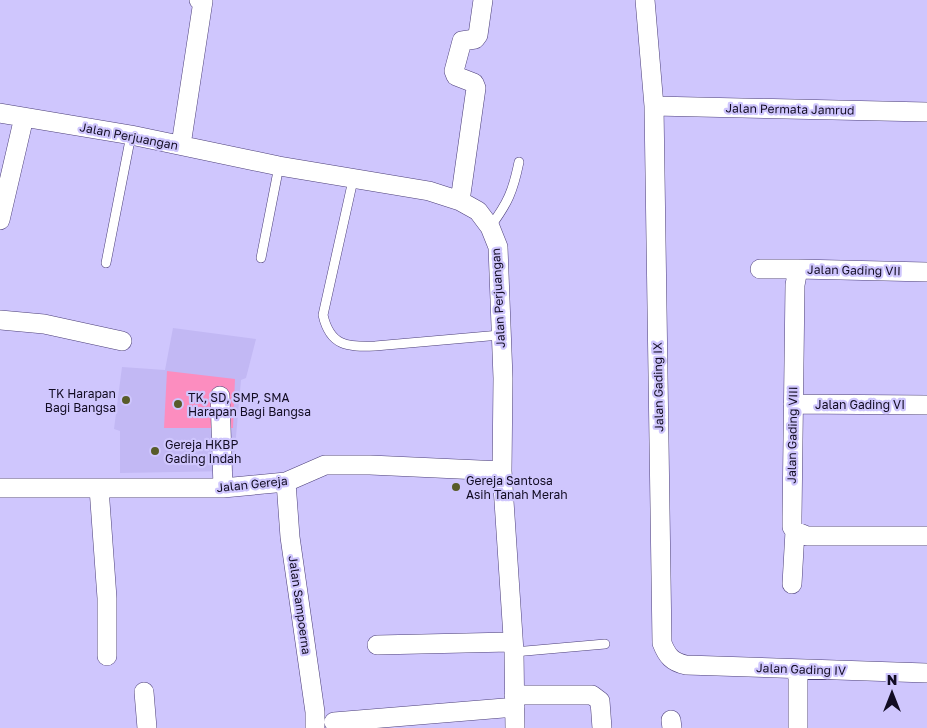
<svg xmlns="http://www.w3.org/2000/svg" width="927" height="728" font-family="'Golos Text',sans-serif">
	<rect width="100%" height="100%" fill="#cfc6fd"/>
	<!-- built -->
	<path fill="#c2b8f4" d="M173 328 256 339 246 378 241 380 233 471 120 473V431L114 429 122 367 165 370Z"/>
	<!-- pitch -->
	<path fill="#fc8dbf" d="M167 371 235 379 233 428H164Z"/>
	<g fill="none" stroke-linecap="round" stroke-linejoin="round">
		<!-- service casing -->
		<g stroke="#4c3f79" stroke-width="10">
			<path id="service" d="M353 180 323 315C330 346 347 347 375 346L500 335
				M490 227C508 203 513 191 519 162
				M261 258 279 166
				M106 263 131 135
				M514 652 605 644"/>
		</g>
		<!-- minor casing -->
		<g stroke="#4c3f79" stroke-width="20">
			<path id="minor" d="M645 0 654 106 662 643C667 656 672 662 686 665L927 673
				M654 106 927 112
				M0 113 131 135 279 166 429 191 460 201 478 211 490 227 498 247 503 378 502 471 514 652 515 728
				M181 145 203 1 199 0
				M460 201 476 88 474 83 456 76 454 71 462 41 475 39 478 35 483 0
				M0 220 24 117
				M760 269H798
				M0 320 44 324 122 341
				M220 396 223 488
				M793 404 927 405
				M286 482 290 537 315 712V728
				M0 488H223L286 482 325 465H370L502 471
				M99 488 107 598V656
				M795 531 807 536H927
				M792 584 795 531 792 527V517L795 285 798 269 927 272
				M377 645 513 642
				M798 669V728
				M144 692 147 728
				M514 695H592L600 701 602 728
				M671 720 672 728
				M334 722 515 707"/>
		</g>
		<!-- service -->
		<use href="#service" stroke="#fff" stroke-width="9"/>
		<!-- minor -->
		<use href="#minor" stroke="#fff" stroke-width="19"/>
	</g>
	<!-- markers -->
	<g fill="#585b29" stroke="#cfc6fd" stroke-width="2">
		<circle cx="126" cy="400" r="5"/>
		<circle cx="178" cy="404" r="5"/>
		<circle cx="155" cy="451" r="5"/>
		<circle cx="456" cy="487" r="5"/>
	</g>
	<g text-anchor="middle" dominant-baseline="central" stroke-width="4.5" stroke-linejoin="round" paint-order="stroke">
		<!-- street labels -->
		<g font-size="12" fill="#120c23" stroke="#cfc6fd">
			<text transform="translate(790 109) rotate(1)">Jalan Permata Jamrud</text>
			<text transform="translate(129 136) rotate(11)">Jalan Perjuangan</text>
			<text transform="translate(854 270) rotate(1)">Jalan Gading VII</text>
			<text transform="translate(498 298) rotate(-93)">Jalan Perjuangan</text>
			<text transform="translate(658 387) rotate(-91)">Jalan Gading IX</text>
			<text x="860" y="404">Jalan Gading VI</text>
			<text transform="translate(792 435) rotate(-89)">Jalan Gading VIII</text>
			<text transform="translate(252 484) rotate(-6)">Jalan Gereja</text>
			<text transform="translate(300 605) rotate(82)">Jalan Sampoerna</text>
			<text transform="translate(801 669) rotate(2)">Jalan Gading IV</text>
		</g>
		<!-- poi labels -->
		<g font-size="12" fill="#120c23" stroke="#cfc6fd" text-anchor="start">
			<text x="116" y="393" text-anchor="end">TK Harapan<tspan x="116" dy="14">Bagi Bangsa</tspan></text>
			<text x="188" y="397">TK, SD, SMP, SMA<tspan x="188" dy="14">Harapan Bagi Bangsa</tspan></text>
			<text x="165" y="444">Gereja HKBP<tspan x="165" dy="14">Gading Indah</tspan></text>
			<text x="466" y="480">Gereja Santosa<tspan x="466" dy="14">Asih Tanah Merah</tspan></text>
		</g>
	</g>
	<!-- north arrow -->
	<g transform="translate(892 693)" stroke="#cfc6fd" stroke-width="4" paint-order="stroke">
	<path d="M0-4L9 19L0 12L-9 19Z" fill="#120c23"/>
	<text y="-8" font-size="14" font-weight="bold" text-anchor="middle" fill="#120c23">N</text>
	</g>
</svg>
